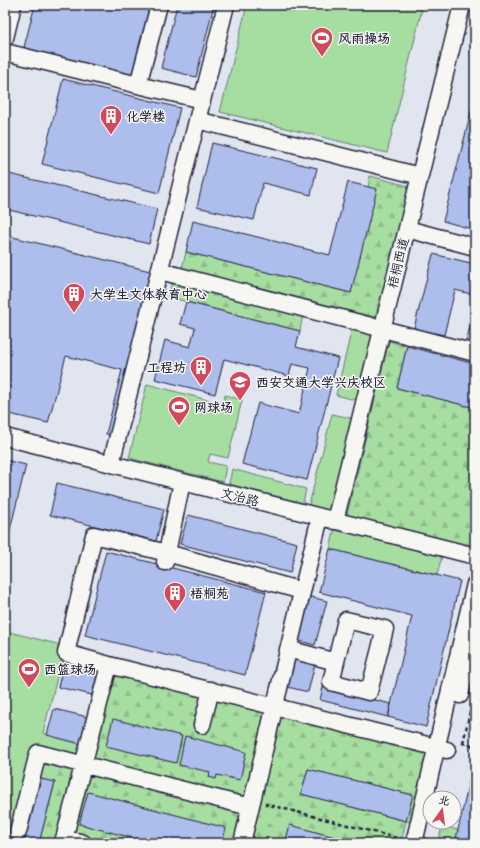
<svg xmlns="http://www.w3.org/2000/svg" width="480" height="848" font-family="Itim,'LXGW WenKai TC',sans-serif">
	<defs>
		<pattern id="forest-firs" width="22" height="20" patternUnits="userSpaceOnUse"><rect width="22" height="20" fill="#a6dda1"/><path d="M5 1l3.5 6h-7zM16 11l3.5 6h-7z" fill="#8fbd8c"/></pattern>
		<pattern id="park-crowns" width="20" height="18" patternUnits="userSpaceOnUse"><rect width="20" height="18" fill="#a6dda1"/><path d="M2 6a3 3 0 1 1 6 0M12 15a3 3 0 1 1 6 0" fill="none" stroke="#8fbd8c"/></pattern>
	</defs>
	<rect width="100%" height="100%" fill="#f6f6f2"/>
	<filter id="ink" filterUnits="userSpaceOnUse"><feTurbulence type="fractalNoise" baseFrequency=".025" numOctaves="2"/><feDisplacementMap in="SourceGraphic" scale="8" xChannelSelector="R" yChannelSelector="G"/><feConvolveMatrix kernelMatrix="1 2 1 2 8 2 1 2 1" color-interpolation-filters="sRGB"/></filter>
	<g filter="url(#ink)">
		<!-- built -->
		<path fill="#e0e5f0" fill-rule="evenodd" d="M5 5H475V843H5ZM430 798H454V822H430Z"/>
		<!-- green -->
		<path fill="#a6dda1" stroke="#64806e" d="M247 5H423L387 153 220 112Z
			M352 328 376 335 359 401 336 395Z
			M147 384 223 404 225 395 242 400 228 458 210 454 208 462 226 466 223 482 129 458Z
			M332 414 355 419 332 511 309 505Z
			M232 469 306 489 303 503 229 484Z
			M335 528 442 556 437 575 330 549Z
			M5 631 65 646 43 733 88 746 84 761 38 753 15 843H5Z"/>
		<!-- forest -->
		<path fill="url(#forest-firs)" stroke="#64806e" fill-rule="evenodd" d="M370 176 412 187 378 322 181 271 186 252 351 293Z
			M173 278 303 313 300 331 168 297Z
			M389 341 407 346 397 388 475 408V556L345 523Z
			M109 665 436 748 418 824 406 821 401 843H357L290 826 285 843H63ZM308 769 413 795 406 821 301 794Z
			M42 758 79 768 59 843H39L55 783 37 778Z"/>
		<!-- park -->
		<path fill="url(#park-crowns)" stroke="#64806e" d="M442 826 458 830 455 843H438Z"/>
		<!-- building -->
		<path fill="#adbeed" stroke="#22223b" d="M35 5H150L131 79 23 51Z
			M177 5H214L196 77 161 68Z
			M63 79 180 108 159 193 42 164Z
			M475 97V230L443 221Z
			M212 143 317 168 311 195 263 183 254 220 197 207Z
			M5 173 157 209 149 244 5 209Z
			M348 182 377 189 351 293 186 252 193 221 330 255Z
			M5 235 154 272 113 436 106 434 122 370 66 356 48 423 5 413Z
			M433 254 475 264V295L455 290 444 335 414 328Z
			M186 302 300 331 296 347 338 358 307 480 242 464 258 403 299 414 310 368 292 364 289 376 224 359 215 394 155 379 165 340 190 347 195 328 180 324Z
			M475 305V346L466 343Z
			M407 346 475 364V408L397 388Z
			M5 460 26 465 5 550Z
			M57 483 164 509 156 541 50 515Z
			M188 515 297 543 290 573 180 544Z
			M330 549 460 581 426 727 388 717 412 616 319 592Z
			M106 551 266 592 245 675 85 635Z
			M307 596 327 601 315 645 296 640Z
			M291 659 315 664 308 692 284 686Z
			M65 660 99 669 92 695 58 687Z
			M323 687 391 704 388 717 320 700Z
			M54 709 88 717 81 744 47 735Z
			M113 719 182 736 176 763 106 746Z
			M185 736 246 752 240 780 217 775 216 779 209 777 210 772 179 765Z
			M308 769 413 795 406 821 301 794Z
			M470 778 475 779V843H455Z
			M41 779 55 782 39 843H24Z
			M88 792 226 828 222 843H152L79 824Z
			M290 825 357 843H285Z"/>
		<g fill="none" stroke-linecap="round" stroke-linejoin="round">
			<!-- minor casing -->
			<g stroke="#22223b" stroke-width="19">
				<path id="minor" d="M159 5 138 85 202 100
					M5 38 13 5
					M5 52 138 85
					M197 120 420 176
					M407 229 475 247
					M160 271 475 353
					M5 437 475 556
					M111 464 226 5
					M335 521 462 5
					M165 562 182 482
					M346 620 385 629 369 692 331 682Z
					M288 649 336 662
					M109 665 66 653 94 535 167 553 302 591
					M460 695 475 634
					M202 725 211 690
					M18 832 38 753 250 807
					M64 838 83 843
					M63 843 109 665 447 750
					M242 843 320 517
					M414 843 475 584"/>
			</g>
			<!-- path -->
			<path stroke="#22223b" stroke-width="2.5" stroke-dasharray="4 3" stroke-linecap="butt" d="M462 743 475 746
				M463 743 472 703
				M266 806V804L401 839"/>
			<!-- minor -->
			<use href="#minor" stroke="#f6f6f2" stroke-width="16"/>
		</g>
	</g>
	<!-- icons -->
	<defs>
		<g id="stadium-pin" transform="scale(1.15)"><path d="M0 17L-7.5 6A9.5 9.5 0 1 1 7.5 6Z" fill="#d1495b" stroke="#f6f6f2"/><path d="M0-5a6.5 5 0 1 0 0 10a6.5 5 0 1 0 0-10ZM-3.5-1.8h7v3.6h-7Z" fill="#fff"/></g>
		<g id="building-pin" transform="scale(1.15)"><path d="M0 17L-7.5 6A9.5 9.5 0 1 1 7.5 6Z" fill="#d1495b" stroke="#f6f6f2"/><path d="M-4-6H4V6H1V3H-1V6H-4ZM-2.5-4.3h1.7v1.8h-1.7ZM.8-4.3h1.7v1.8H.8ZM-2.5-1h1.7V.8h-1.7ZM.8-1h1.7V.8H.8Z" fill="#fff"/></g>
		<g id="university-pin" transform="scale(1.15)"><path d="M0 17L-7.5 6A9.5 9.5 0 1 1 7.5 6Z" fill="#d1495b" stroke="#f6f6f2"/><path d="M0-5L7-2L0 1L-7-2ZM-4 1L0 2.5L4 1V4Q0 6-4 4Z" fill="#fff"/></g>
	</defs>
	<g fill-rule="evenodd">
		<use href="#stadium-pin" x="322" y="38"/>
		<use href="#building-pin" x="111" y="116"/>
		<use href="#building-pin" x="74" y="294"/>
		<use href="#building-pin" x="201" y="367"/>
		<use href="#university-pin" x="240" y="382"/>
		<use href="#stadium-pin" x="179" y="407"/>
		<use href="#building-pin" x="175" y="593"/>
		<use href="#stadium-pin" x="29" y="669"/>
	</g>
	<g text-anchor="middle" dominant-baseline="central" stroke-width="3" stroke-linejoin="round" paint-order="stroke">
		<!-- poi labels -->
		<g font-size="13" font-weight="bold" fill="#22223b" stroke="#f6f6f2" text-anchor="start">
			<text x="338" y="38">风雨操场</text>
			<text x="126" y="116">化学楼</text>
			<text x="90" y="294">大学生文体教育中心</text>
			<text x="186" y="367" text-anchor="end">工程坊</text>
			<text x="256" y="382">西安交通大学兴庆校区</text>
			<text x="194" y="407">网球场</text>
			<text x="190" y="593">梧桐苑</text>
			<text x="44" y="669">西篮球场</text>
		</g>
		<!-- street labels -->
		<g font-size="13" fill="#22223b" stroke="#f6f6f2">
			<text transform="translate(398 263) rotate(-76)">梧桐西道</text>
			<text transform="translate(240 497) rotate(14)">文治路</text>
		</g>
	</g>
	<!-- margin -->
	<rect width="480" height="848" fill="none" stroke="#f6f6f2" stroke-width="20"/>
	<rect x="10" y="10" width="460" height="828" fill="none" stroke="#22223b" stroke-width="1.5" filter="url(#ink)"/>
	<!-- north arrow -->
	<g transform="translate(442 810) rotate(14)"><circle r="19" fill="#f6f6f2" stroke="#a1a1a9"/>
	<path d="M0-3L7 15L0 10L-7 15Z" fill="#d1495b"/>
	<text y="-6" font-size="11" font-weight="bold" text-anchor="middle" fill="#22223b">北</text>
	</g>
</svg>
